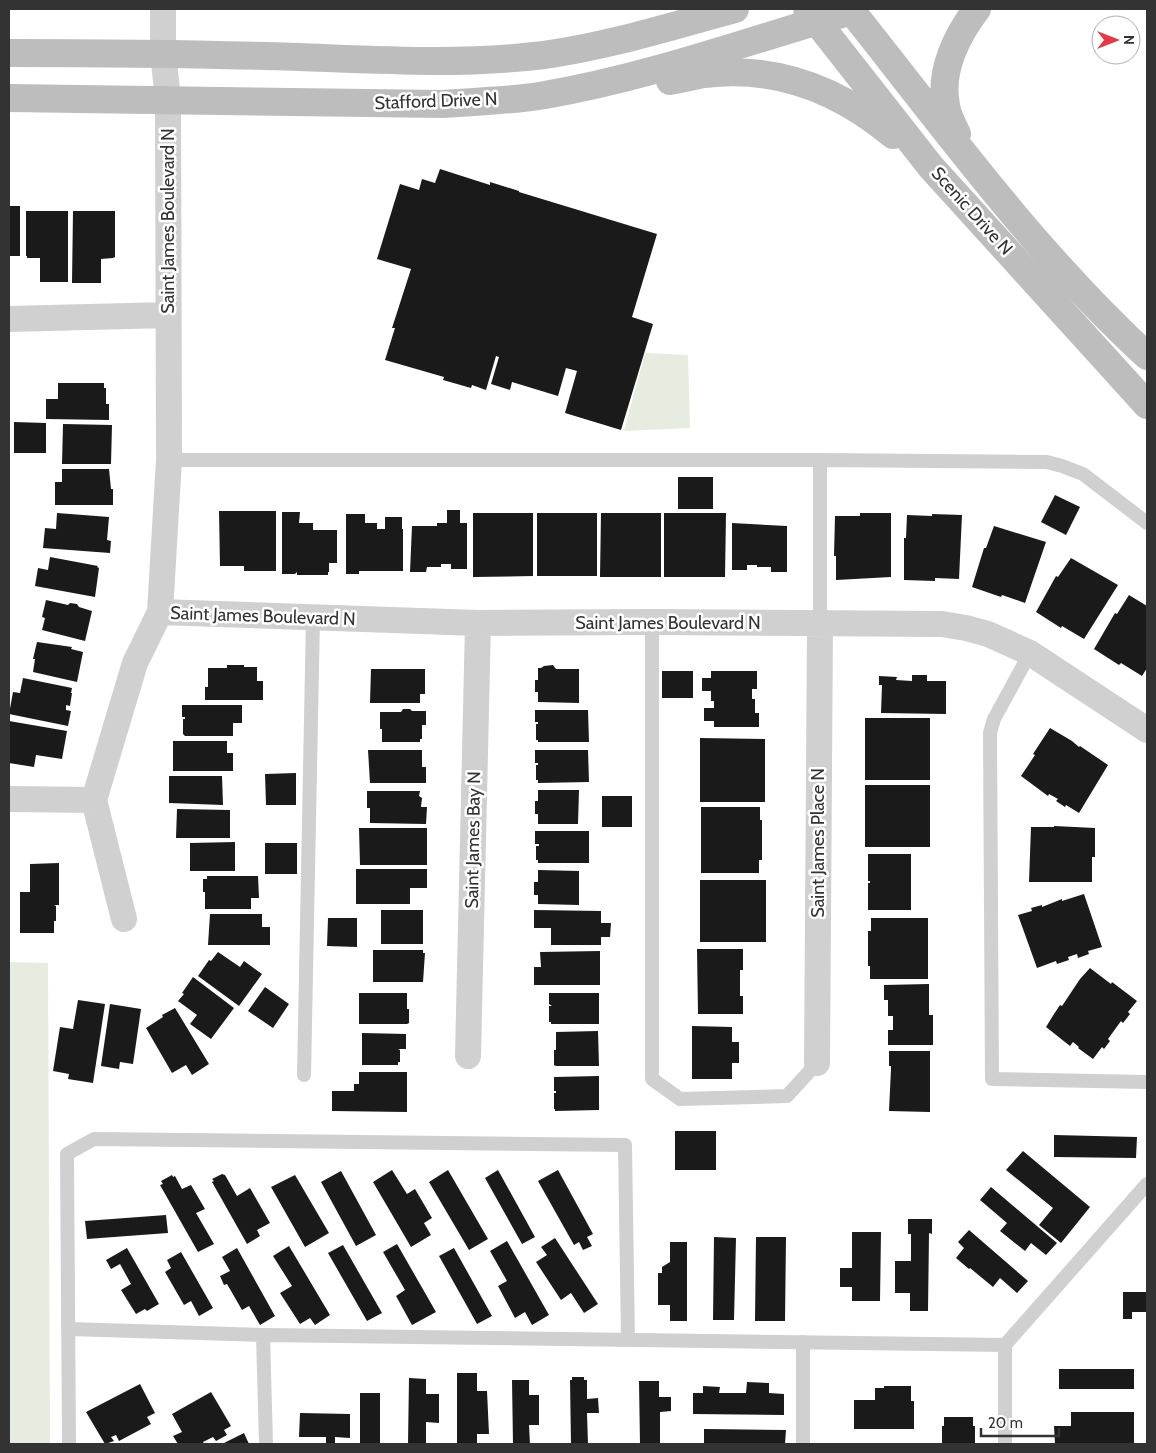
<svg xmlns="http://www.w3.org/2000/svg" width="1156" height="1453" font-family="Cabin,sans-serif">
	<rect width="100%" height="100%" fill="#fff"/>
	<!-- green -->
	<path fill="#e6ecdf" d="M645 353 688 355 690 428 624 431Z
		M9 962 48 963 50 1444H9Z"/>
	<!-- building -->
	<path fill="#1a1a1a" d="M440 169 490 185V182L519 191V192L657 234 632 317 653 324 621 430 565 413 577 371 566 368 558 396 512 382 510 390 491 384 499 357 496 356 486 390 472 385 471 388 443 380 444 377 385 360 395 328H392L411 269 377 259 400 184 419 190 422 179 435 183Z
		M9 206H20V256H9Z
		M26 211H68V282H40V258H27V256H26Z
		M73 211H115V257L113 258 101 259V283H72Z
		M58 383H104V388H106V404H109V420L46 419V399H58Z
		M14 422 46 423V453H14Z
		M63 424 112 425 111 464H62Z
		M62 469H109L111 489H113V505H55V482H62Z
		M678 477H713V509H678Z
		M1055 495 1080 507 1066 535 1041 522Z
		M447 510H460V523H467V569H451V564H441V567H427L426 572H410L412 526H437V523H447Z
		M219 511H276V571H244V566H220Z
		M282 512H300L299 523H313V530H337V563H329V572H328V575H297V572L295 574H282Z
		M57 513 109 517 107 540 111 541 110 553 43 548 45 528 56 529Z
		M473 513H533V576L473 577Z
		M537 513H597V576H537Z
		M601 513H661V577H600Z
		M664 513H726L725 577H664Z
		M860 513H891V577L836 580V556H834L835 516H860Z
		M346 514H365V523H377V529H385V517H402V529H403V571H359V574H346Z
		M932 514 962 515 959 579 935 578V581L904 580V538H906L907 515 932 516Z
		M732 523 787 526V572H771V567H757V565H747V570H732Z
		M994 526 1046 542 1025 603 1002 595 1001 597 972 587 984 548H986Z
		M50 557 98 566 97 567 99 568 95 597 35 586 38 568 48 570Z
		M1071 558 1118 585 1084 639 1062 626 1061 628 1036 612 1056 576 1058 577Z
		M1129 595 1147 606V668L1142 676 1121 663 1119 665 1094 649 1115 613 1117 614Z
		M46 600 68 605 70 603 77 604 79 607 92 611 85 641 42 630 45 618 42 617Z
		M37 642 72 647 71 649 83 652 77 682 33 672 35 659H33Z
		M227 665H244V667H257V681H263V700H205V687H208V668H227Z
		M553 665 556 669H579V703L538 702V692H535V680H538V668H541L544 666Z
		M371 669H425V694H420V703H370Z
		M662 671H693V698H662Z
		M711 671H757V689H752V699H755V713H759V727H714V721H704V708H714V701H711V691H702V678H711Z
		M912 675H927V681H946V714L881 713 882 685H879V676L897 677 896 680 912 681Z
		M23 678 72 688 71 693H72L70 706 66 705V710L71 711 68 726 9 714 13 692 20 693Z
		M182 705H242V723H233V736H185L183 734V719H185V717H182Z
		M403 709H410L412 711H426V725H422V739H420V742H382V729H380V712H401Z
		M535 710H588L589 742H538V740H536V724H538V722H535Z
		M865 718H930V780H865Z
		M9 721 67 731 62 759 36 755 34 767 9 763Z
		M1050 728 1072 741 1079 747 1080 746 1108 765 1079 813 1066 805 1065 807 1056 801 1058 799 1049 794 1048 796 1021 776 1035 755 1033 754Z
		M700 738 765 739V802H700Z
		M173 741H227V753H233V771H173Z
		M368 750H422V767H426V783H370Z
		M535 750H588L589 782 538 783V780H536V765H538V763H535Z
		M296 773V805H266L265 774Z
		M169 776H222L223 805 169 803Z
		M865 785H930V847H865Z
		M538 790H579L578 824H538V814H535V801H538Z
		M367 791H420L419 796 422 798 421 807H427L426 824 370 823V808H367Z
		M602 796H632V827H602Z
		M701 807H760V820H762V860H759V873H701Z
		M177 809 230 810V838H176Z
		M1054 826 1095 828V857H1092V882H1029L1031 827H1054Z
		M359 828H427V865H360Z
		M535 831H589V863H538V860H536V846H539V844H535Z
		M235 842V871H190V843Z
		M265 843H297V874H265Z
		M868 854H911V910H868V883H870V881H868Z
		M59 863V905H54L56 906V921H54V933H20V892H30V864Z
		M356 869H427V888H410V904H356Z
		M538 870 579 871V905L538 904V895H534V882H538Z
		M207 876H258L259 898H251V909H205V892H203V879H207Z
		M700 880H766V942H700Z
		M1084 894 1102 947 1088 951 1089 954 1078 958 1077 954 1068 957 1069 960 1057 964 1056 961 1037 968 1018 915 1032 911 1031 908 1042 905V907L1062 899V901Z
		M381 910H423V944H381Z
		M534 910 601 911V923H611L610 937H601V945H551V928H534Z
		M210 914H262V927H270V945H208Z
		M328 918H357V947L327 946Z
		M871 918H928V979H870V966H868V931H871Z
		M697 949H743V970H740V996H743V1014H698Z
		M373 950H423V953H425L423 982H373Z
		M600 951V985H534V967H541L540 952Z
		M218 952 240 967 244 961 262 974 239 1006 198 976 209 960 211 961Z
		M1090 968 1111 984 1112 982 1137 1001 1128 1012 1130 1014 1123 1023 1121 1021 1108 1039 1110 1041 1104 1049 1102 1047 1093 1059 1078 1048 1079 1047 1073 1042 1070 1046 1046 1027 1054 1014 1060 1005 1062 1006 1080 979Z
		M193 977 234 1008 211 1039 190 1024 197 1015 178 1001 184 994 182 993Z
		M929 984V1015H933V1045H888V1030H893V1016H888V1000H884V985Z
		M265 987 289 1004 273 1028 248 1011Z
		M359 993H407V1009H409V1023L407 1024H359Z
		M549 993H599V1024H551V1022H549V1006H552L549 1004Z
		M78 1000 105 1004 93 1083 68 1079 69 1074 53 1071 60 1027 73 1029Z
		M110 1004 141 1009 133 1064 120 1062 119 1069 101 1066Z
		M175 1008 209 1064 192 1075 186 1065 172 1073 146 1028 163 1017 162 1015Z
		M692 1026 732 1027V1042H739V1063H732V1079H692Z
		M598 1031 599 1066H556L554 1065V1050H556V1032Z
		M362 1033 406 1034V1049H398L400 1050V1062H398V1065H362Z
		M889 1051H930V1112L889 1111 891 1069V1066H889Z
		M359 1072H407V1112L332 1111V1091H354V1084H359Z
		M599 1076V1110L555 1111V1109H554V1093H556V1091H554V1077Z
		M675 1131H716V1170H675Z
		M1054 1135 1137 1137 1136 1158 1054 1157Z
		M1023 1151 1090 1207 1061 1243 1039 1225 1053 1208 1006 1170Z
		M392 1170 407 1194 415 1189 432 1218 424 1223 431 1235 411 1247 373 1182Z
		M448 1170 488 1239 469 1250 429 1182Z
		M498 1170 535 1237 522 1244 485 1178Z
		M558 1170 593 1234 587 1237 592 1246 583 1250 579 1242 574 1245 538 1181Z
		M341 1171 376 1235 356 1246 321 1182Z
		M222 1174 225 1175 237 1196 250 1188 270 1223 257 1230 260 1236 247 1244 212 1182 214 1181 212 1179Z
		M172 1175 173 1177 175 1176 182 1189 191 1185 205 1209 196 1213 214 1244 198 1252 160 1185 163 1184 161 1181Z
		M295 1175 329 1233 305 1247 271 1187Z
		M991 1187 1057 1243 1046 1255 1031 1243 1025 1251 1000 1231 1007 1223 980 1200Z
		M166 1215 168 1233 87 1239 85 1221Z
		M908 1219H932V1234L929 1233 928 1311H910V1293H895V1261H911V1234H908Z
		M969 1230 1028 1281 1017 1293 1000 1278 993 1287 970 1268 969 1269 956 1258 964 1248 958 1242Z
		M852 1232H881L880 1301H852V1287H840V1268H852Z
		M714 1237 736 1238 734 1320H713Z
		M756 1237H786L785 1321H755Z
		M555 1238 598 1304 584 1313 571 1293 561 1300 536 1262 547 1255 541 1247Z
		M507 1241 549 1315 532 1325 525 1312 515 1318 498 1286 507 1281 490 1251Z
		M670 1242H687V1321H670V1305H658V1273H662V1267L670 1262Z
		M397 1244 436 1312 412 1325 396 1296 405 1290 383 1252Z
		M343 1245 382 1313 367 1321 328 1253Z
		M289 1246 330 1315 315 1325 310 1318 300 1324 280 1293 292 1286 273 1256Z
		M127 1248 159 1304 147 1311 145 1309 136 1314 121 1290 131 1284 120 1264 111 1269 106 1260Z
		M237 1248 275 1316 260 1325 249 1306 242 1310 227 1284 224 1285 220 1276 230 1271 222 1257Z
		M454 1248 492 1316 477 1324 439 1256Z
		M181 1252 213 1308 199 1316 191 1301 184 1305 165 1272 171 1268 167 1260Z
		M1123 1292H1147V1312H1132V1319H1123Z
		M1059 1369H1134V1389H1059Z
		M457 1373H477V1391H487L489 1434H477V1444H457Z
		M572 1377H584V1380H587V1399L598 1398 599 1413H587L588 1444H571L570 1380H572Z
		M409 1378 426 1379V1394H439V1423L426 1422V1444H408Z
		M512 1380H529V1395H539V1425H529L530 1444H513Z
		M639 1381H659V1397H671V1411L660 1412V1444H640Z
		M747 1382 769 1383V1393L784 1394V1415L693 1414V1393H703V1386L720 1387 719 1393H746Z
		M140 1384 155 1413 147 1417 151 1424 119 1441 116 1435 111 1437 114 1441 105 1444 86 1412Z
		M884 1386H911V1401H914V1429H854V1400H875V1388H884Z
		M211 1392 231 1426 224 1430 227 1435 216 1441 213 1437 203 1442 204 1444H178L173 1436 182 1432 172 1414Z
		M360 1393H380V1444H360Z
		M1071 1412H1134V1444H1055L1054 1426H1071Z
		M300 1413 350 1414V1438L335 1437V1444H326V1437H299Z
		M944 1417H973V1426H975V1444H942V1426H944Z
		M704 1429 786 1430 785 1444H704Z
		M244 1433 249 1444H222Z"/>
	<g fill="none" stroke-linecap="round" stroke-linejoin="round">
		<!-- service -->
		<path stroke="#d0d0d0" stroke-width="14" d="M169 460H820L1047 462 1062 466 1083 474 1147 523
			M820 460V623
			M652 622V1079L680 1099 787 1096 817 1063
			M1030 653 994 719 990 733 992 1079 1147 1082
			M304 1075 313 618
			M69 1329 263 1335 1005 1345
			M263 1335 266 1444
			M803 1342V1444
			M69 1444 67 1154 94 1139 625 1145 628 1340
			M1005 1444V1345L1147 1184"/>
		<!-- minor -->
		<path stroke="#d0d0d0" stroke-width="26" d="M9 319 168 315
			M160 612 478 623 652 622 942 624 966 628 988 634 1030 653 1147 730
			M9 799 94 800
			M124 919 94 800 135 663 160 612 169 460 168 99 163 53V9
			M468 1056 478 623
			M817 1063 820 623"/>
		<!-- secondary -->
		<path stroke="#bdbdbd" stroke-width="28" d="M807 9 931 167 1147 405
			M850 9C945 128 1034 252 1147 356
			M9 53C106 53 202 54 299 57 381 60 463 65 544 55 609 46 672 26 735 9
			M670 81C682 79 693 76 704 74 776 65 839 90 893 135
			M9 98 443 104C477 101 512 101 545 95 650 77 750 40 852 11
			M957 134C953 125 947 115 946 105 939 71 957 35 977 9"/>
	</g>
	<g text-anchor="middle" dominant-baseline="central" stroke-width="5" stroke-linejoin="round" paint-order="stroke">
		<!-- street labels -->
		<g font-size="18" fill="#333" stroke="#fff">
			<text transform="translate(436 101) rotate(-2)">Stafford Drive N</text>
			<text transform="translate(972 211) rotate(48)">Scenic Drive N</text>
			<text transform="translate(168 221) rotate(-90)">Saint James Boulevard N</text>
			<text transform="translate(263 616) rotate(2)">Saint James Boulevard N</text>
			<text x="668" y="623">Saint James Boulevard N</text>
			<text transform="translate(473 840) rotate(-89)">Saint James Bay N</text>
			<text transform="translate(818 843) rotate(-90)">Saint James Place N</text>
		</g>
	</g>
	<!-- border -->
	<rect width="1156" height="1453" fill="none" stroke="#333333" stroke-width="20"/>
	<!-- north arrow -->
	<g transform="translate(1116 40) rotate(90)"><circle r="24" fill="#ffffff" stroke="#adadad"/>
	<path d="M0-4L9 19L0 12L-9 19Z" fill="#e63946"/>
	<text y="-8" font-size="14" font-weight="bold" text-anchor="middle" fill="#333333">N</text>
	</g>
	<!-- scale -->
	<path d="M981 1428v8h78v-8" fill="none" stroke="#333333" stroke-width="2.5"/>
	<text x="988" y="1428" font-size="15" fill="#333333" stroke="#ffffff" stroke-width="4" paint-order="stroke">20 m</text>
</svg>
